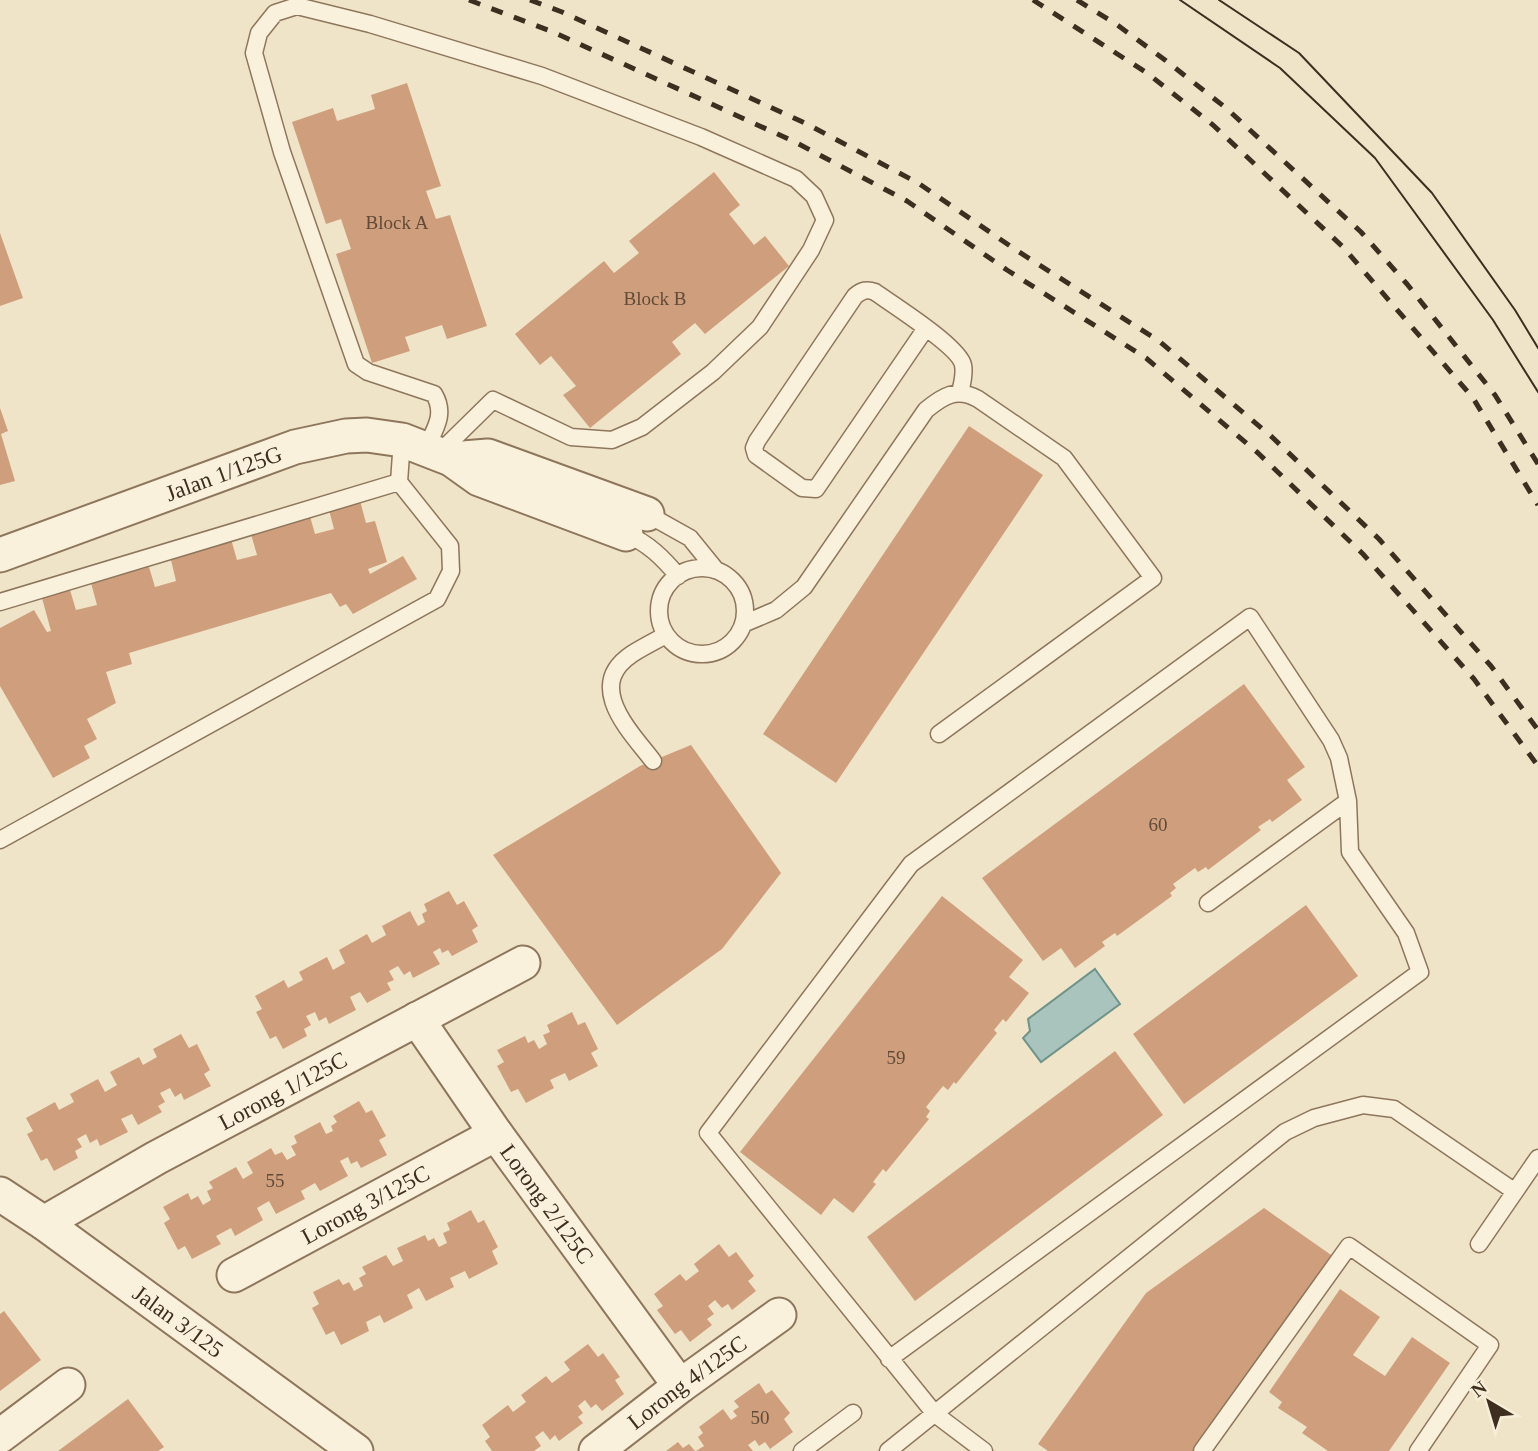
<svg xmlns="http://www.w3.org/2000/svg" width="1538" height="1451" font-family="'Times New Roman',serif">
	<rect width="100%" height="100%" fill="#f0e4c8"/>
	<!-- water -->
	<path fill="#a9c4bc" stroke="#6f938a" stroke-width="2" d="M1095 969 1120 1004 1041 1062 1023 1038 1030 1031 1028 1019Z"/>
	<!-- building -->
	<path fill="#cf9f7d" d="M407 83 441 186 426 191 436 219 450 215 487 326 447 339 442 325 405 337 410 351 372 363 336 254 351 249 341 219 326 224 292 122 333 108 337 121 375 109 371 95Z
		M714 172 740 205 729 214 754 245 765 236 789 266 705 334 695 323 672 342 681 354 590 428 563 395 576 386 551 356 540 365 515 334 604 261 614 273 639 253 629 241Z
		M0 233 23 298 0 306Z
		M0 408 8 431 1 434 15 481 0 485Z
		M969 426 1043 475 836 783 763 734Z
		M359 497 366 523 375 521 387 562 368 569 370 574 403 556 417 579 353 614 346 604 340 607 331 593 129 653 132 664 106 672 116 703 87 719 97 739 84 746 90 758 53 778 0 686V628L34 610 47 632 51 631 42 598 70 590 76 610 97 605 91 583 149 567 155 587 176 581 170 556 231 539 237 560 257 555 250 531 309 513 315 534 334 529 328 506Z
		M1244 684 1305 767 1287 780 1302 800 1272 822 1270 819 1258 827 1261 830 1208 870 1206 867 1198 872 1195 868 1173 884 1176 888 1170 893 1172 896 1117 936 1115 933 1102 942 1105 946 1075 968 1061 948 1043 961 982 878Z
		M691 745 781 873 722 949 617 1025 493 855 640 766Z
		M449 891 457 905 464 901 478 926 472 930 478 942 452 956 448 950 442 953 440 948 433 952 440 964 413 978 410 971 404 975 398 966 389 971 394 980 387 983 391 990 367 1003 360 992 350 997 356 1010 329 1024 326 1017 319 1021 315 1012 306 1016 311 1025 304 1029 307 1036 283 1049 276 1036 270 1039 256 1012 262 1009 255 996 284 980 288 988 303 980 299 972 327 957 333 970 345 963 339 950 367 934 372 943 386 935 382 926 410 911 418 926 425 922 422 914 427 911 424 904Z
		M942 896 1023 960 1009 977 1029 993 1006 1022 1003 1019 994 1030 997 1033 956 1084 954 1082 948 1090 943 1086 926 1107 930 1111 926 1117 929 1119 886 1172 883 1169 873 1182 876 1184 853 1213 834 1198 821 1215 740 1152Z
		M1306 905 1358 976 1184 1104 1133 1034Z
		M572 1012 578 1025 585 1022 598 1049 591 1053 598 1066 569 1081 565 1073 550 1080 554 1088 526 1103 518 1089 511 1092 497 1066 504 1062 497 1050 525 1036 528 1043 534 1040 539 1049 547 1044 543 1035 550 1032 547 1025Z
		M181 1034 189 1048 197 1044 210 1070 204 1074 211 1086 184 1100 181 1093 175 1097 170 1088 160 1093 165 1102 158 1106 162 1112 138 1125 132 1114 121 1119 128 1132 100 1146 97 1139 90 1143 86 1134 77 1139 82 1147 75 1151 78 1158 54 1171 47 1158 41 1161 27 1134 33 1131 26 1118 55 1102 59 1110 74 1102 70 1094 98 1079 105 1092 117 1085 110 1072 139 1057 143 1065 157 1057 153 1049Z
		M1115 1051 1163 1115 915 1301 867 1237Z
		M359 1101 366 1113 372 1110 386 1136 379 1140 387 1155 361 1168 357 1161 351 1164 348 1157 340 1161 348 1176 320 1191 315 1183 301 1191 305 1199 276 1214 269 1201 257 1208 263 1220 235 1236 231 1228 216 1236 221 1244 192 1259 185 1246 178 1250 164 1223 170 1219 163 1207 188 1193 191 1200 198 1196 203 1205 211 1200 207 1191 213 1188 209 1182 236 1167 243 1179 253 1173 247 1162 271 1148 275 1155 282 1152 287 1160 296 1155 291 1146 297 1143 294 1136 320 1122 326 1134 333 1131 331 1126 337 1122 333 1116Z
		M1264 1208 1334 1257 1197 1451H1048L1038 1444 1146 1293Z
		M471 1210 478 1223 484 1220 498 1247 492 1251 498 1264 469 1279 465 1271 450 1278 454 1287 426 1301 419 1288 407 1295 413 1308 384 1323 380 1315 366 1322 369 1331 341 1345 334 1331 326 1335 312 1308 319 1304 313 1292 339 1279 343 1285 349 1282 354 1291 363 1286 359 1278 366 1274 362 1267 386 1255 393 1266 403 1261 397 1248 425 1235 428 1241 434 1238 439 1247 447 1243 443 1233 450 1230 447 1223Z
		M719 1244 729 1257 736 1252 754 1276 748 1281 756 1291 732 1310 728 1304 722 1308 715 1300 708 1306 714 1314 707 1319 712 1325 690 1342 681 1330 675 1334 657 1310 663 1306 654 1294 680 1274 686 1281 699 1271 694 1264Z
		M1340 1289 1380 1317 1353 1355 1385 1376 1412 1337 1450 1363 1389 1451H1328L1302 1433 1307 1427 1278 1408 1282 1402 1269 1392Z
		M4 1311 41 1360 0 1391V1314Z
		M588 1344 598 1357 603 1353 620 1377 615 1380 624 1394 602 1411 596 1404 591 1408 585 1400 578 1406 583 1413 578 1417 583 1423 559 1441 555 1435 550 1440 543 1431 535 1437 541 1446 534 1451H492L485 1441 490 1437 482 1425 508 1405 513 1412 526 1402 521 1395 546 1376 552 1383 570 1370 564 1362Z
		M759 1383 766 1394 772 1390 790 1413 784 1419 793 1432 770 1449 765 1442 759 1446 755 1440 748 1445 753 1451H696L704 1446 698 1437 703 1433 699 1427 723 1409 731 1420 737 1416 733 1411 739 1407 734 1401Z
		M128 1399 164 1447 158 1451H58Z
		M678 1442 683 1448 689 1444 695 1451H666Z"/>
	<g fill="none" stroke-linecap="round" stroke-linejoin="round">
		<!-- service casing -->
		<g stroke="#8d765c" stroke-width="19">
			<path id="service" d="M926 328 816 489 802 488 756 455 754 448 757 441 855 296C862 290 867 289 875 292 892 304 960 347 963 365 965 374 962 384 960 393
				M426 448C435 429 446 414 434 394L368 372 356 364 282 152 254 53 259 33 275 13 297 6 370 24 542 76 701 137 796 179 814 196 825 220 811 250 760 327 713 372 642 427 612 440 571 437 493 400 438 454
				M647 514 690 538 716 570
				M626 534C648 543 663 558 678 576
				M659 611a43 43 0 1 1 86 0a43 43 0 1 1-86 0Z
				M0 602 399 482
				M743 624 776 610 804 587 926 410C943 396 957 387 978 399L1064 458 1153 578 939 734
				M653 761C630 731 584 686 632 654 643 647 655 641 666 635
				M0 840 437 599 451 571 450 546 399 482 402 440
				M1208 903 1348 801
				M1479 1244 1538 1158
				M889 1359 1420 972 1406 933 1350 852 1348 801 1339 758 1331 740 1250 617 911 864 708 1133 935 1414 984 1451
				M802 1451 853 1413
				M888 1451 1285 1132 1314 1118 1363 1105 1394 1109 1514 1191
				M1202 1451 1349 1246 1490 1345 1418 1451"/>
		</g>
		<!-- minor casing -->
		<g stroke="#8d765c" stroke-width="37">
			<g id="minor">
				<path d="M451 459 488 456 647 514"/>
				<path id="s1" d="M0 555 295 447 346 436 367 435 402 440 451 459 479 479 626 534"/>
				<path id="s2" d="M417 1019 496 1134 680 1386"/>
				<path id="s3" d="M0 1194 44 1223 356 1451"/>
				<path id="s4" d="M44 1223 156 1158 523 963"/>
				<path id="s5" d="M234 1275 496 1134"/>
				<path d="M0 1436 68 1385"/>
				<path id="s6" d="M596 1451 680 1386 779 1315"/>
			</g>
		</g>
		<!-- service -->
		<use href="#service" stroke="#faf1dc" stroke-width="16"/>
		<!-- minor -->
		<use href="#minor" stroke="#faf1dc" stroke-width="33"/>
		<!-- tram -->
		<path stroke="#3d2e20" stroke-width="2" d="M1180 0 1280 68 1375 158 1493 320 1538 392
			M1219 0 1299 53 1432 193 1515 310 1538 348"/>
		<!-- rail -->
		<path stroke="#3d2e20" stroke-width="5" stroke-dasharray="12 12" stroke-linecap="butt" d="M469 0 553 32 795 142 907 201 1007 270 1146 358 1258 453 1363 554 1474 679 1538 766
			M530 0 562 12 805 123 918 183 1019 252 1159 341 1272 437 1379 539 1491 666 1538 730
			M1033 0 1147 73 1213 125 1343 247 1473 398 1538 505
			M1077 0 1116 24 1165 60 1226 108 1361 232 1407 284 1495 395 1538 464"/>
	</g>
	<g text-anchor="middle" dominant-baseline="central" stroke-width="7" stroke-linejoin="round" paint-order="stroke">
		<!-- number labels -->
		<g font-size="19" fill="#624a37">
			<text x="397" y="222">Block A</text>
			<text x="655" y="298">Block B</text>
			<text x="1158" y="824">60</text>
			<text x="896" y="1057">59</text>
			<text x="275" y="1180">55</text>
			<text x="760" y="1417">50</text>
		</g>
		<!-- street labels -->
		<g font-size="23" fill="#3d2e20" stroke="#f7eed8">
			<text stroke="none"><textPath href="#s1" startOffset="238">Jalan 1/125G</textPath></text>
			<text stroke="none"><textPath href="#s4" startOffset="273">Lorong 1/125C</textPath></text>
			<text stroke="none"><textPath href="#s2" startOffset="226">Lorong 2/125C</textPath></text>
			<text stroke="none"><textPath href="#s5" startOffset="149">Lorong 3/125C</textPath></text>
			<text stroke="none"><textPath href="#s3" startOffset="219">Jalan 3/125</textPath></text>
			<text stroke="none"><textPath href="#s6" startOffset="114">Lorong 4/125C</textPath></text>
		</g>
	</g>
	<!-- north arrow -->
	<g transform="translate(1489 1402) rotate(322)" stroke="#f7eed8" stroke-width="5" paint-order="stroke">
	<path d="M0-5L12 26L0 18L-12 26Z" fill="#3d2e20"/>
	<text y="-10" font-size="19" font-weight="bold" text-anchor="middle" fill="#3d2e20">N</text>
	</g>
</svg>
